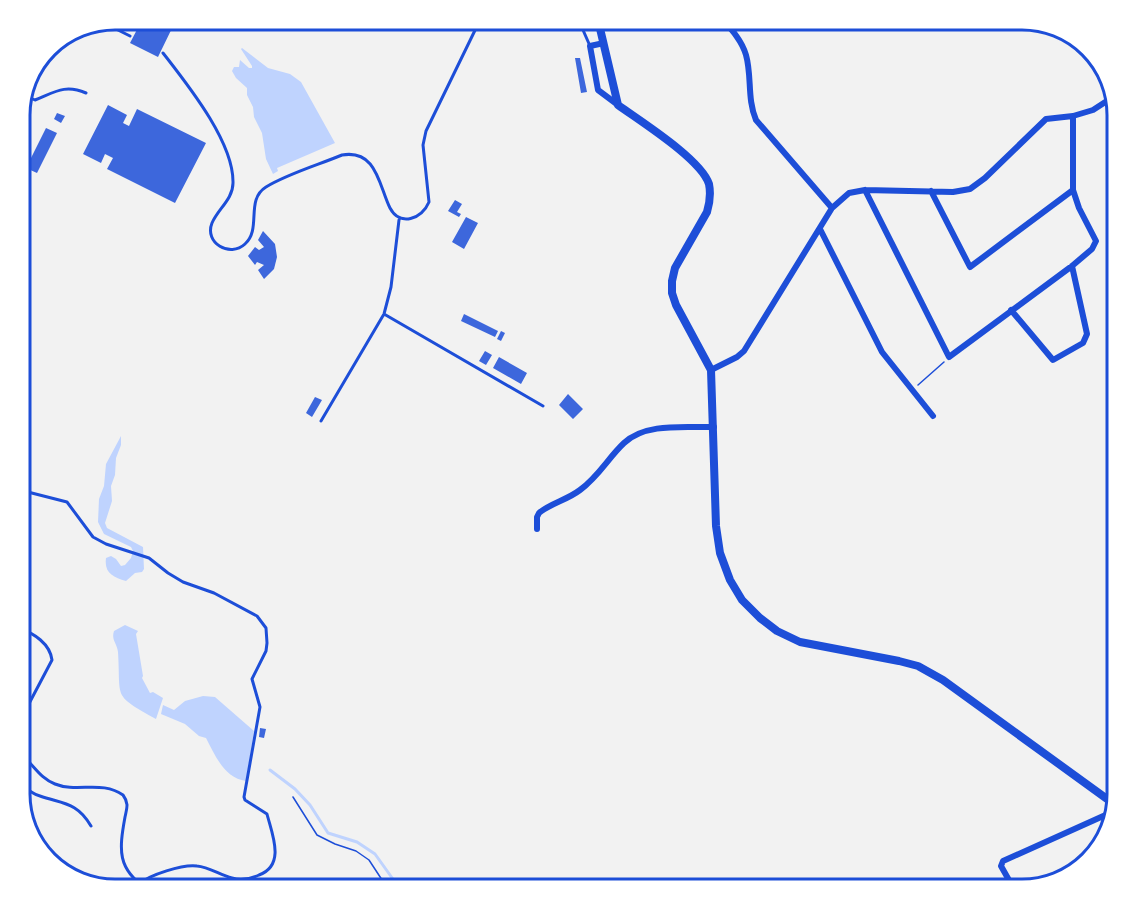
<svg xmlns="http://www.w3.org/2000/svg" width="1137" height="909" font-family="'Roboto Serif',serif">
	<rect width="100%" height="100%" fill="#f2f2f2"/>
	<!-- water -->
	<path fill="#bfd3fe" d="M242 48 268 68 290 74 301 82 335 143 277 168 278 171 273 174 266 159 262 133 254 117 253 107 247 95V88L236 78 232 71 234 67H239L240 60 249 68H252V66L241 49Z
		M121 436V445L116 458 115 475 111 486 112 501 105 523 107 528 143 547 144 569 142 572 135 573 126 581C113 577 104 573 106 558L111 556 116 559 121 566 125 565 131 558 133 551 131 547 104 534 98 522 99 499 104 486 106 464Z
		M125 625 138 631 136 634 143 676 142 678 150 693 153 692 163 698 156 719C112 694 121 700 118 652 117 643 111 640 114 631Z
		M203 696 215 697 254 731 246 781C224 778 215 755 206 738L199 736 185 724 161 714 163 705 174 710 185 701Z"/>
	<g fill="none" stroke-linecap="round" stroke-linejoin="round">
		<!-- stream -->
		<path stroke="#bfd3fe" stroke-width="3" d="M270 770 295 789 310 805 328 833 357 842 375 854 400 889"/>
	</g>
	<!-- building -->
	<path fill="#3d67dc" d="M142 20H176L158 57 130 43Z
		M336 21 342 25 339 31 332 28Z
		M575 58H580L587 92 581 93Z
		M108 105 127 115 123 123 129 126 137 109 206 143 175 203 107 169 113 158 105 154 101 163 83 154Z
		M57 113 65 116 61 123 54 119Z
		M46 128 57 133 37 173 26 168Z
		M455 200 462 204 457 212 461 214 459 217 448 211Z
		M466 217 478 223 464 249 452 242Z
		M263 231 275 244 277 257 274 269 264 279 258 270 264 265 257 262 255 265 248 256 255 247 259 250 264 247 258 240Z
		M464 314 498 331 495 337 461 321Z
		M501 331 505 333 501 341 497 339Z
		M485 351 492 355 486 365 479 361Z
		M499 357 527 373 521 384 493 368Z
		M568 394 583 409 573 419 559 405Z
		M315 397 322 400 312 417 306 413Z
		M260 728 266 729 264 738 259 737Z"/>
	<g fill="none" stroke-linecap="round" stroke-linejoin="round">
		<!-- path -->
		<path stroke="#1d4ed8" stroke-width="1.5" d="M918 385 944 362
			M293 797 317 835 335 844 356 851 369 860 388 889"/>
		<!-- service -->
		<path stroke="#1d4ed8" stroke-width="3" d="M562 20 583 30 590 46
			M104 23 130 36
			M163 53C187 84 234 142 233 183 233 199 218 209 212 223 204 243 230 258 245 244 262 229 245 200 266 187 287 174 318 165 342 155 377 149 379 186 390 208 400 227 422 219 429 202L423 145 426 131 480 20
			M26 96 35 100C55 92 65 84 86 93
			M384 314 543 406
			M321 421 384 314 391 287 399 220
			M20 490 67 502 93 537 106 544 149 558 168 573 183 582 214 593 257 616 266 628 267 643 266 651 252 679 260 707 244 797 245 800 267 814C272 834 286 865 259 875 250 879 242 881 232 878 220 875 209 867 197 866 183 864 149 875 139 884
			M20 728 23 715 52 660C50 644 34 633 20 629
			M20 754C33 763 39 778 55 784 77 793 102 780 123 795 129 803 127 808 125 817 119 850 117 869 147 889
			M20 783C26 788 32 794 40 796 63 804 77 802 91 826"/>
		<!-- minor -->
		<path stroke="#1d4ed8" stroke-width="6" d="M723 20C732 30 742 41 746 55 752 76 747 99 756 120L832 208
			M604 43 590 46 598 90 618 105
			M865 190 949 357 1072 266 1092 249 1096 241 1079 208 1073 190V116
			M931 191 970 267 1073 190
			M820 229 882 352 933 416
			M1011 310 1053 360 1083 343 1087 334 1072 266
			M711 370 737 357 744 351 832 208 849 193 865 190 953 192 970 189 985 178 1046 119 1073 116 1093 110 1113 97
			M537 529V517L539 513C551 503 567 500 580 490 599 476 608 458 624 443 646 422 686 428 714 427
			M1014 889 1001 866 1003 861 1110 813"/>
		<!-- tertiary -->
		<path stroke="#1d4ed8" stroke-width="8" d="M598 20 618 105C640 121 701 159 709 184 711 194 710 202 707 212L675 268 672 281V293L676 305 711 370 716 526 720 553 730 580 742 600 760 618 777 631 800 642 899 661 918 666 943 680 1114 804"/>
	</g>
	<!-- crop -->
	<path d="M0 0H1137V909H0ZM115 30H1022A85 85 0 0 1 1107 115V794A85 85 0 0 1 1022 879H115A85 85 0 0 1 30 794V115A85 85 0 0 1 115 30Z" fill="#fff" fill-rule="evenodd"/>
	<path fill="none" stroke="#1d4ed8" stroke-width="3" d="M115 30H1022A85 85 0 0 1 1107 115V794A85 85 0 0 1 1022 879H115A85 85 0 0 1 30 794V115A85 85 0 0 1 115 30Z"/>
</svg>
